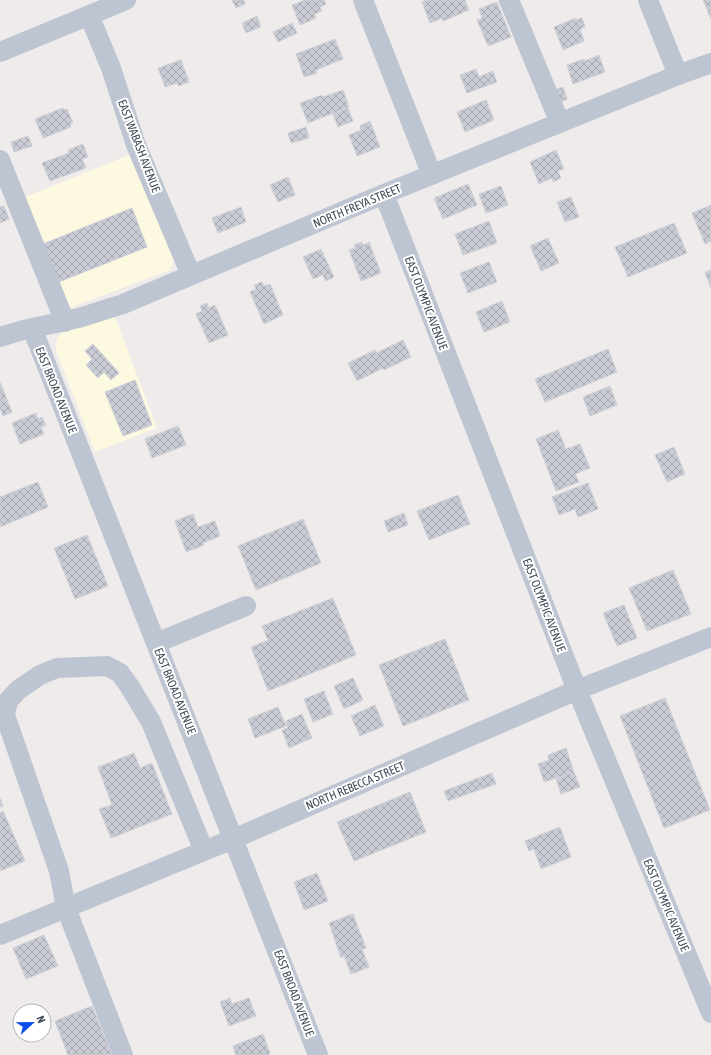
<svg xmlns="http://www.w3.org/2000/svg" width="711" height="1055" font-family="'Asap Condensed',sans-serif">
	<defs>
		<pattern id="building-cross-hatch" width="8" height="8" patternUnits="userSpaceOnUse"><rect width="8" height="8" fill="#c9ccd4"/><path d="M0 0l8 8M0 8l8-8" fill="none" stroke="#a5a8af"/></pattern>
	</defs>
	<rect width="100%" height="100%" fill="#efebeb"/>
	<!-- commercial -->
	<path fill="#fdf9e1" d="M132 154 175 256 170 270 69 308 25 197Z
		M114 314 157 428 95 452 56 350 57 338 67 328Z"/>
	<!-- building -->
	<path fill="url(#building-cross-hatch)" stroke="#cfd0d8" d="M232 0H244L245 4 236 8Z
		M305 0H324L326 4 320 7 322 11 314 14 316 18 300 25 292 5Z
		M426 0H465L469 10 443 21 442 18 430 23 422 2Z
		M703 0H711V19Z
		M497 2 511 37 488 46 477 20 482 18 479 9Z
		M257 16 261 27 246 33 242 23Z
		M576 18 577 20 582 18 585 27 580 29 584 41 563 50 554 27Z
		M292 23 297 33 278 42 273 32Z
		M335 39 343 59 316 70 317 73 304 77 296 54Z
		M599 55 605 72 573 84 567 65 584 59 585 61Z
		M181 60 189 82 178 86 177 83 165 87 158 68Z
		M476 69 479 77 493 71 497 82 467 93 460 75Z
		M563 87 567 99 560 102 555 90Z
		M343 90 349 107 308 123 300 103 322 95 323 97Z
		M486 100 494 120 465 132 457 112Z
		M63 108 64 110 67 109 73 123 70 124 71 127 43 138 35 119Z
		M348 108 353 121 338 127 333 114Z
		M370 121 380 147 357 156 349 135 361 130 360 126Z
		M306 127 309 138 291 143 288 133Z
		M28 136 32 146 14 152 11 142Z
		M83 144 88 157 82 159 86 168 50 181 42 163 69 153 68 150Z
		M556 150 564 169 558 171 561 178 553 182 552 178 539 184 530 162Z
		M288 177 295 195 278 202 270 185Z
		M468 184 477 205 443 219 434 198Z
		M501 186 508 205 486 213 479 194Z
		M571 197 579 217 565 222 557 202Z
		M711 205V241L705 244 692 213Z
		M4 206 9 219 0 223V207Z
		M241 207 246 222 218 233 212 218Z
		M132 208 147 247 59 282 43 244Z
		M489 221 497 243 463 255 455 234Z
		M674 223 687 253 628 277 615 247Z
		M548 238 559 263 541 271 530 246Z
		M362 242 363 245 369 242 381 273 361 281 349 250 355 248 354 245Z
		M321 249 334 277 325 281 323 275 313 279 303 257Z
		M489 262 497 282 468 293 460 273Z
		M711 270V288L705 272Z
		M262 282 264 286 270 284 283 315 264 324 250 292 256 289 254 285Z
		M502 301 510 322 484 332 476 312Z
		M207 303 209 308 215 305 228 335 209 343 196 314 202 311 200 306Z
		M403 340 411 357 384 370 383 368 357 381 348 363 375 350 376 353Z
		M93 344 119 373 111 380 104 372 98 378 86 365 92 359 85 351Z
		M608 349 617 372 545 402 535 379Z
		M135 380 152 425 123 436 105 392Z
		M0 382 12 412 3 416 0 408Z
		M610 386 617 405 590 416 583 397Z
		M36 413 38 419 42 417 46 425 41 427 44 434 20 444 12 423Z
		M178 426 186 445 152 458 145 439Z
		M558 430 566 449 580 444 590 468 575 474 579 482 556 491 536 439Z
		M674 447 685 474 667 482 655 455Z
		M38 482 48 507 0 527V497Z
		M588 483 598 509 578 517 575 509 559 515 552 497Z
		M458 495 470 524 429 540 417 511Z
		M404 513 408 525 388 532 384 521Z
		M193 514 198 527 215 521 220 536 203 543 204 545 186 552 175 521Z
		M303 519 321 563 256 590 238 546Z
		M87 535 108 586 75 599 54 548Z
		M673 570 691 614 647 631 629 588Z
		M333 598 356 655 268 691 251 647 268 640 262 626Z
		M624 605 637 638 617 646 603 613Z
		M445 639 469 700 403 726 379 665Z
		M353 678 363 700 344 709 334 686Z
		M324 691 333 714 313 722 304 699Z
		M665 698 710 810 664 828 620 716Z
		M375 705 384 726 360 736 351 716Z
		M278 707 286 726 255 738 248 719Z
		M302 714 312 738 289 748 282 730 288 728 286 721Z
		M566 748 574 772 544 782 538 764 549 760 548 755Z
		M134 753 140 768 152 763 172 814 111 838 99 809 112 805 98 767Z
		M574 772 580 787 561 794 556 779Z
		M492 773 496 784 448 801 444 791Z
		M410 792 426 832 354 861 337 822Z
		M0 798 3 806 0 807Z
		M3 811 25 861 0 871V813Z
		M560 827 571 857 541 869 534 849 529 851 525 841Z
		M317 873 328 901 304 910 294 882Z
		M353 914 366 948 362 949 369 967 351 974 344 956 341 958 329 923Z
		M44 935 58 966 26 979 13 948Z
		M230 998 232 1004 249 998 256 1016 229 1026 220 1002Z
		M92 1006 112 1055H68L55 1021Z
		M263 1034 270 1054 267 1055H236L233 1046Z"/>
	<g fill="none" stroke-linecap="round" stroke-linejoin="round">
		<!-- minor -->
		<path stroke="#bdc5d2" stroke-width="20" d="M363 0 432 175
			M509 0 560 123
			M648 0 678 75
			M89 15 111 68 136 145 191 275
			M0 52 126 0
			M0 160 65 322
			M384 194 577 690 711 1013
			M32 328 318 1055
			M0 337 23 330 79 318 123 304 384 194 678 75 711 63
			M156 643 246 606
			M0 935 233 839 577 690 711 637
			M123 1055 66 908 59 871 5 715 8 701 18 690 40 675 57 668 107 666 120 673 130 687 151 722 204 851"/>
	</g>
	<g text-anchor="middle" dominant-baseline="central" stroke-width="4" stroke-linejoin="round" paint-order="stroke">
		<!-- street labels -->
		<g font-size="12" fill="#424c5a" stroke="#fff">
			<text transform="translate(139 146) rotate(69)">EAST WABASH AVENUE</text>
			<text transform="translate(357 206) rotate(-23)">NORTH FREYA STREET</text>
			<text transform="translate(426 303) rotate(69)">EAST OLYMPIC AVENUE</text>
			<text transform="translate(56 390) rotate(68)">EAST BROAD AVENUE</text>
			<text transform="translate(544 605) rotate(69)">EAST OLYMPIC AVENUE</text>
			<text transform="translate(175 691) rotate(68)">EAST BROAD AVENUE</text>
			<text transform="translate(355 786) rotate(-23)">NORTH REBECCA STREET</text>
			<text transform="translate(666 905) rotate(67)">EAST OLYMPIC AVENUE</text>
			<text transform="translate(294 993) rotate(69)">EAST BROAD AVENUE</text>
		</g>
	</g>
	<!-- north arrow -->
	<g transform="translate(32 1023) rotate(68)"><circle r="19" fill="#ffffff" stroke="#b3b7bd"/>
	<path d="M0-3L7 15L0 10L-7 15Z" fill="#0b4de9"/>
	<text y="-6" font-size="11" font-weight="bold" text-anchor="middle" fill="#424c5a">N</text>
	</g>
</svg>
